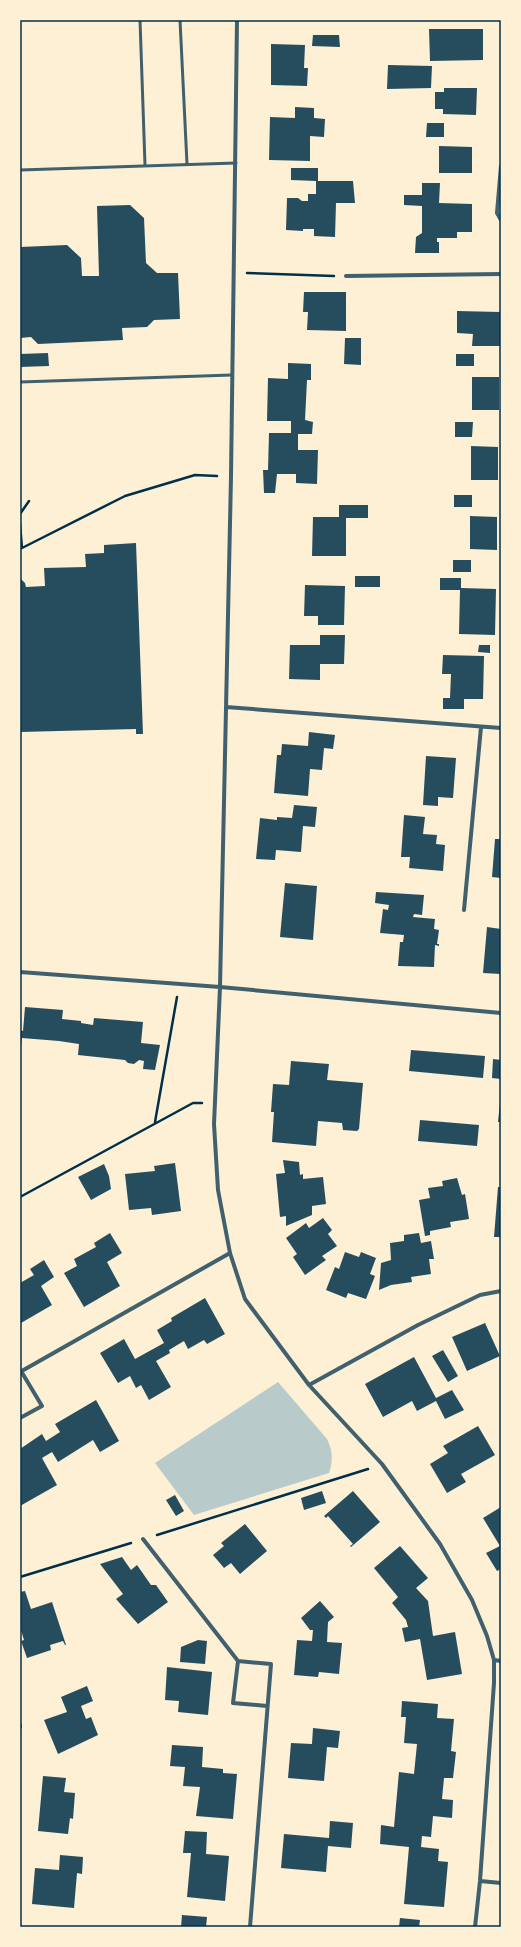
<svg xmlns="http://www.w3.org/2000/svg" width="521" height="1947" font-family="'Fira Sans',sans-serif">
	<rect width="100%" height="100%" fill="#fdf0d5"/>
	<!-- green -->
	<path fill="#b9caca" d="M278 1382 327 1439C333 1451 333 1461 329 1473L194 1515 155 1463Z"/>
	<!-- building -->
	<path fill="#264d5e" d="M429 29H483V60L430 61Z
		M313 35H339L340 47 312 46Z
		M271 44 305 45 304 68H308L307 86 271 85Z
		M388 65 432 66 431 88 387 89Z
		M444 88H477L476 115 443 114V109H435V92H444Z
		M295 107 314 108V118L325 119 324 137 310 136V161L269 160 270 117 295 118Z
		M427 123H444V137H426Z
		M439 146 472 147V173H439Z
		M291 168H318V181H353L355 203H336L335 237 314 236V229H303V231L286 230 287 198H298L302 201H308V194H316V181L291 180Z
		M422 183H440L439 203 472 204V232H457V238H437V242H439V253H415L416 237 422 233V206L404 205V195H422Z
		M130 205 144 218 146 263 157 273H178L180 319 154 320 147 327 122 328 123 340 38 344 31 337 20 338V247L67 245 81 258 82 276H99L97 206Z
		M304 292H346V331L307 330 308 312H303Z
		M457 311 500 312V346H472L473 334 457 333Z
		M345 338H361V365L344 364Z
		M48 353 49 366 20 367V354Z
		M456 354H474V366H456Z
		M288 363 311 364V380H307L305 420 313 422 312 434H298V450H318L317 484 296 483V474H277L275 493H264L263 470H268L269 433H291V421H267L268 378 288 379Z
		M472 377H499V410H472Z
		M455 422H473L472 437H455Z
		M471 446 498 447V480H471Z
		M454 495H472V507H454Z
		M339 505H368V518H346V556H312L313 517H339Z
		M470 516 497 517V550L470 549Z
		M136 543 143 734H136V729L20 732V578L25 583 26 587 45 586 44 568 86 567 85 554 104 553V545Z
		M453 560H471V572H453Z
		M355 576H380V587H355Z
		M440 578H461V588L496 589 495 635 459 634 460 590H440Z
		M305 585 345 586 344 625H318V616H304Z
		M320 635H345L344 664H320V680L289 679 290 645H320Z
		M479 645H490V653L478 652Z
		M443 655 484 656 483 699H464V709H443V698H450L451 674H442Z
		M309 732 335 735 333 749 324 748 322 770 310 769 308 796 274 793 277 755H281L282 744 308 746Z
		M426 756 456 758 453 798 438 797V806L423 805Z
		M294 805 317 807 315 827 303 826 301 852 276 850 275 860 256 859 260 818 277 820V817L292 818Z
		M404 815 425 817 423 834 437 835 436 844 445 845 443 871 409 868 410 857H401Z
		M495 839H501V878L492 877Z
		M285 883 317 886 313 940 280 937Z
		M376 892 424 895 422 915 414 914 413 917 435 919 434 929 439 930 437 944H439V946L435 945 434 967 398 966 400 942H403L404 935 380 933 383 909 388 910 389 905 375 903Z
		M487 927 501 929V974L483 973Z
		M25 1007 63 1010 62 1019 81 1021V1023L93 1025 94 1018 143 1022 141 1043 160 1045 155 1070 143 1069 144 1061 139 1060 134 1064 128 1063 125 1060 78 1055 79 1044 59 1041 22 1038 20 1052V1030L23 1031Z
		M411 1050 485 1056 483 1078 409 1071Z
		M493 1059 501 1060V1079L492 1078Z
		M291 1061 329 1064 327 1080 363 1083 359 1129 357 1131 343 1130 342 1123 318 1121 316 1146 272 1142 274 1112H271L273 1084 289 1085Z
		M500 1103H501V1122H498Z
		M420 1120 479 1125 477 1146 418 1141Z
		M283 1160 299 1162 300 1175 303 1174V1179L323 1177 326 1204 312 1206V1215L286 1226V1216L280 1217 276 1174 285 1173Z
		M175 1163 181 1211 152 1215 151 1208 129 1210 125 1174 155 1171 154 1166Z
		M104 1164 109 1176 111 1189 91 1200 78 1177Z
		M457 1178 462 1195 465 1194 469 1219 450 1222 451 1227 430 1231V1235L425 1236 419 1200 430 1198 428 1188 443 1186 442 1181Z
		M498 1187H501V1237H494Z
		M323 1218 332 1230 328 1234 337 1246 322 1256 326 1260 305 1275 293 1257 297 1254 286 1238 306 1223 309 1228Z
		M110 1233 122 1253 107 1262 120 1286 84 1307 64 1273 77 1266 74 1259 96 1247 94 1243Z
		M419 1233 421 1243 431 1241 434 1259H429L431 1274 411 1277 412 1282 391 1285 379 1290 381 1263 391 1260 390 1243 404 1241V1235Z
		M345 1252 359 1257 361 1252 376 1258 370 1274 375 1276 366 1299 348 1293 346 1298 326 1290 335 1267 339 1269Z
		M44 1260 54 1277 41 1286 52 1305 21 1323 20 1283 34 1275 30 1269Z
		M205 1298 225 1334 207 1344 204 1340 188 1349 184 1341 169 1350 170 1353 156 1361 171 1387 149 1400 141 1385 136 1388 130 1376 118 1383 100 1353 124 1339 135 1359 164 1343 157 1330 172 1321 171 1318Z
		M485 1323 500 1356 467 1371 452 1337Z
		M443 1350 458 1376 448 1382 432 1356Z
		M414 1357 436 1398 452 1390 464 1410 445 1419 436 1401 417 1411 412 1401 383 1417 365 1384Z
		M96 1400 119 1441 100 1452 93 1440 58 1462 52 1452 42 1458 57 1485 20 1506V1449L42 1434 46 1441 60 1432 55 1424Z
		M478 1426 495 1455 461 1474 466 1482 447 1493 430 1464 448 1453 443 1446Z
		M322 1491 326 1503 304 1510 301 1498Z
		M353 1491 380 1522 351 1547 350 1546 353 1544 328 1516 326 1518 324 1516Z
		M175 1495 184 1511 176 1516 166 1500Z
		M501 1507V1569L497 1571 486 1553 500 1546 483 1518Z
		M245 1524 267 1551 240 1574 231 1563 224 1568 213 1555 224 1546 221 1543Z
		M400 1546 428 1578 416 1588 428 1601 433 1636 455 1632 462 1674 427 1680 420 1639 405 1642 402 1628 408 1627 406 1620 392 1603 398 1597 374 1568Z
		M122 1557 131 1570 137 1565 151 1585H156L168 1602 138 1624 116 1599 123 1594 100 1564Z
		M25 1591 31 1609 52 1602 66 1645H65L63 1641 50 1645 51 1650 27 1658 21 1641 24 1640 20 1627V1592Z
		M320 1601 334 1617 328 1622 327 1642 342 1643 339 1674 319 1672 318 1677 294 1675 297 1640 312 1641 313 1630H310L301 1618Z
		M198 1640 207 1641 205 1664 180 1662 181 1647Z
		M167 1667 212 1672 208 1715 178 1712 179 1701 165 1700Z
		M87 1686 93 1701 81 1706 86 1719 91 1717 98 1735 58 1754 44 1720 67 1712 61 1697Z
		M402 1701 438 1704 437 1718 454 1719 451 1751 456 1752 453 1778H444L442 1799 453 1800 452 1818 433 1816 431 1837 422 1836 421 1847 439 1849 438 1861 448 1862 444 1907 404 1904 409 1847 380 1844 381 1825 394 1827 399 1772 414 1774 417 1744 404 1743 406 1717H401Z
		M313 1728 340 1731 338 1748 327 1747 324 1781 288 1778 291 1743 312 1744Z
		M172 1745 203 1747 202 1767 223 1769V1773L237 1774 233 1819 196 1816 200 1787 183 1786 185 1767 170 1766Z
		M43 1776 66 1778 64 1792 75 1793 73 1819 70 1818 68 1834 38 1831Z
		M330 1821 353 1823 351 1848 328 1846 326 1872 281 1868 284 1834 329 1838Z
		M185 1831 207 1832 206 1854 229 1856 225 1901 187 1897 191 1853H183Z
		M60 1855 83 1857 82 1874 77 1873 74 1908 32 1904 35 1868 59 1870Z
		M182 1915 207 1917 206 1927H181Z
		M400 1918 420 1920 419 1927H399Z"/>
	<g fill="none" stroke-linecap="round" stroke-linejoin="round">
		<!-- path -->
		<path stroke="#003049" stroke-width="2.5" d="M247 273 334 276
			M20 514 29 501
			M20 524 22 548
			M20 549 125 496 195 475 217 476
			M155 1122 177 997
			M20 1197 193 1103H202
			M157 1535 368 1469
			M20 1577 131 1543"/>
		<!-- service -->
		<path stroke="#3f606c" stroke-width="3" d="M140 20 145 165
			M180 20 187 164
			M20 170 236 163
			M20 382 232 375"/>
		<!-- minor -->
		<path stroke="#3f606c" stroke-width="4" d="M237 20 231 477 220 987 214 1124 218 1190 230 1253 245 1299 309 1385 382 1464 440 1544 472 1600 487 1636 494 1660V1683L480 1881 475 1927
			M501 166 497 213 501 220
			M346 276 501 274
			M226 707 501 728
			M464 910 481 727
			M20 972 220 987 501 1013
			M20 1372 230 1253
			M309 1385 418 1325 480 1295 501 1291
			M20 1418 42 1406 21 1371
			M143 1539 238 1661
			M494 1660 501 1661
			M20 1725V1727
			M480 1881 501 1883
			M250 1927 271 1664 238 1661 233 1703 267 1706"/>
	</g>
	<!-- border -->
	<rect width="521" height="1947" fill="none" stroke="#fdf0d5" stroke-width="42"/>
	<rect x="21" y="21" width="479" height="1905" fill="none" stroke="#003049" stroke-width="1.5"/>
</svg>
